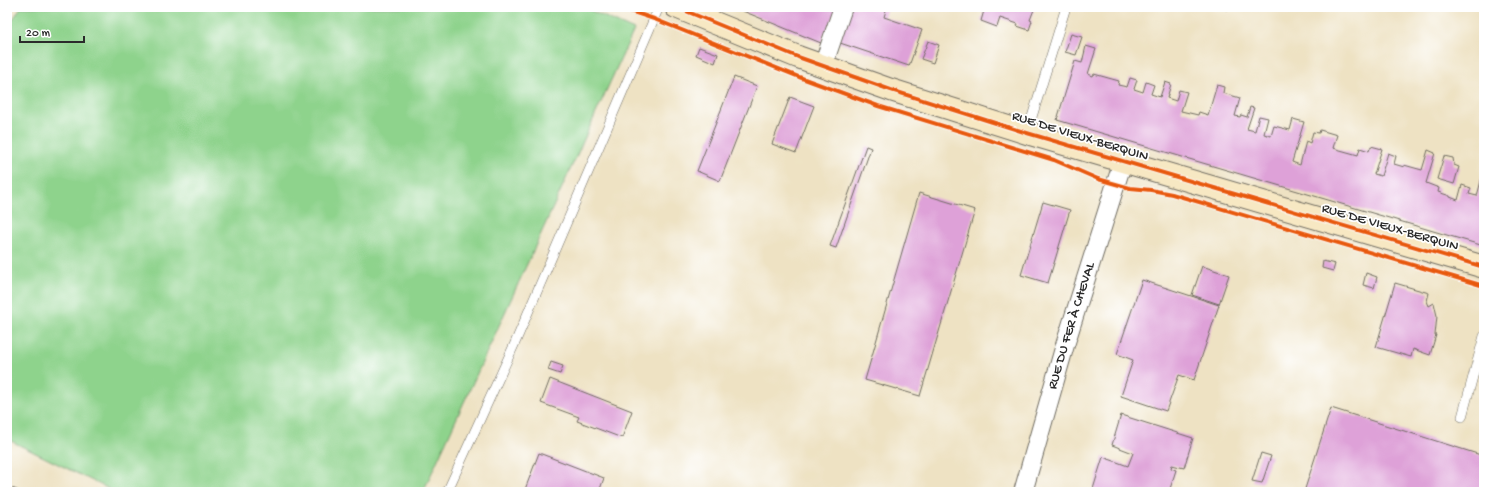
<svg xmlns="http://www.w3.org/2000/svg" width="1491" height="499" font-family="'Gochi Hand',sans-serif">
	<rect width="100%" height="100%" fill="#fff"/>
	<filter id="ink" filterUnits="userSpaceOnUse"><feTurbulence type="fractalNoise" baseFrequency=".025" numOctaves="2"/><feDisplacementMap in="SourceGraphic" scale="8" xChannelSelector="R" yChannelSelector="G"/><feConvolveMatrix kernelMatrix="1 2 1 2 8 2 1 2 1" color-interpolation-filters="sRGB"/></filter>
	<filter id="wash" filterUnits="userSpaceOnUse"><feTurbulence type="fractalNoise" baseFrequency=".012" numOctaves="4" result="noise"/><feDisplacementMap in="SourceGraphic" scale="16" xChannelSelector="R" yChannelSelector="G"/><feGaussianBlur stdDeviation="0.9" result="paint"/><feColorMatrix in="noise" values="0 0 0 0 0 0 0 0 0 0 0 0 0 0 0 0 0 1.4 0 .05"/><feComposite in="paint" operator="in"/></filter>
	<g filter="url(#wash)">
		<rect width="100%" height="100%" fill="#eee2c3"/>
		<!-- green -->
		<path fill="#8ed38c" stroke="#5c7f5c" d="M21 7H583L634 30 423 492H115L7 439V28Z"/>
		<g id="blocks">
			<!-- building -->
			<path fill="#dea1d8" d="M733 7H838L821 43Z
				M849 7H887L884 17 922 30 909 66 837 42Z
				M985 7H1035L1030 20 1032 21 1029 30 1017 26 1018 24 1000 18 997 27 981 21Z
				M1217 7H1228L1227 10Z
				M1071 34 1082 37 1076 55 1065 52Z
				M928 41 939 45 933 63 921 59Z
				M1086 46 1096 49 1088 74 1093 76 1094 74 1119 81 1118 85 1127 87 1130 78 1137 80 1134 89 1143 92 1146 82 1154 85 1151 94 1160 97 1165 82 1171 84 1167 98 1176 101 1179 90 1187 92 1181 111 1198 115 1199 112 1208 115 1217 85 1224 87 1223 93 1240 98 1235 116 1240 117 1241 115 1247 117 1250 107 1254 108 1247 129 1255 131 1259 116 1268 118 1264 134 1271 136 1274 126 1290 130 1293 119 1304 122 1292 162 1300 165 1306 141 1310 143 1313 132 1319 133 1320 130 1337 135 1333 148 1358 155 1360 148 1369 151 1371 146 1382 149 1374 174 1381 176 1388 153 1396 156 1394 164 1404 167V165L1422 170 1428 150 1435 153 1426 183 1439 188 1438 192 1450 196V197L1458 200 1462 185 1471 188 1469 194 1477 196 1482 177 1484 178V246L1057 120 1075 61 1082 63Z
				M699 47 718 54 715 63 696 55Z
				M734 77 757 86 720 181 697 171Z
				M790 97 814 106 796 153 772 144Z
				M866 146 871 148 836 248 830 246Z
				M1444 156 1453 158 1454 165 1459 167 1454 184 1437 179Z
				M919 193 975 210 920 396 865 380Z
				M1043 202 1070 210 1048 283 1021 275Z
				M1323 261 1335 264 1333 271 1322 268Z
				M1202 266 1229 275 1219 304 1192 295Z
				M1366 273 1377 277 1374 288 1363 285Z
				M1142 280 1219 305 1194 380 1179 375 1166 411 1121 396 1133 360 1117 354Z
				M1395 283 1429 293 1427 301 1429 306 1434 303 1437 316 1435 335H1436L1430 355 1413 349 1411 357 1376 347Z
				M551 362 563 366 560 374 548 370Z
				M550 379 632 411 622 438 577 421 579 417 541 403Z
				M1331 408 1484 456V492H1304Z
				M1121 415 1193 438 1184 468 1172 465 1171 468 1176 470 1169 492H1104L1093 489 1103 457 1128 466 1133 453 1112 445Z
				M539 453 604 478 599 492H524Z
				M1261 453 1271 456 1262 483 1252 481Z
				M7 486 22 492H7Z"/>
		</g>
	</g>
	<g filter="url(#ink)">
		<use href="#blocks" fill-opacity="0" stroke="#6f6b60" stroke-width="1"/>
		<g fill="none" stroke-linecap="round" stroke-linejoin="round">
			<!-- lane casing -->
			<g stroke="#6f6b60" stroke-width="10">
				<path id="lane" d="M1027 133 1066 7
					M1462 417 1484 336
					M447 492 515 343 659 7"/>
			</g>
			<!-- street casing -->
			<g stroke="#6f6b60" stroke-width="20">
				<g id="street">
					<path d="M823 66 843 7"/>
					<path id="s1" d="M1023 492 1065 345 1123 161"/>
				</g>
			</g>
			<!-- secondary casing -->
			<g stroke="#6f6b60" stroke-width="24">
				<path id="secondary" d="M676 7 798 57 891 90 1027 133 1484 267"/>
			</g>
			<!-- lane -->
			<use href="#lane" stroke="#fff" stroke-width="9"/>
			<!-- street -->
			<use href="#street" stroke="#fff" stroke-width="18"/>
			<!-- secondary -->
			<use href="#secondary" stroke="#f7e8c3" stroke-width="22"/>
			<!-- cycleway casing -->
			<g stroke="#fff" stroke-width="6">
				<path id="cycleway" d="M618 7 654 19 799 77 878 106 1054 160 1098 179 1130 188 1151 190 1172 194 1484 286
					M676 7 798 57 891 90 1027 133 1484 267"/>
			</g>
			<!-- cycleway -->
			<use href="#cycleway" stroke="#e8590c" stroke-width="4"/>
		</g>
	</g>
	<g text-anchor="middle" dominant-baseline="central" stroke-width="3.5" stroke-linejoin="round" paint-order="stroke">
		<!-- street labels -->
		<g font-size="14" fill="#2b2b2b" stroke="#fff">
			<text transform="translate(1080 137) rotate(17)">RUE DE VIEUX-BERQUIN</text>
			<text transform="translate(1390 228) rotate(16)">RUE DE VIEUX-BERQUIN</text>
			<text stroke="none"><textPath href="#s1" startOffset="173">RUE DU FER À CHEVAL</textPath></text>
		</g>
	</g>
	<!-- margin -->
	<rect width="1491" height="499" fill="none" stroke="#fff" stroke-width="24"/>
	<!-- scale -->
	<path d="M20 36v6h64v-6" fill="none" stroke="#2b2b2b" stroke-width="2"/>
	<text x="26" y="36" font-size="12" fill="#2b2b2b" stroke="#ffffff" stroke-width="3" paint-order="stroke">20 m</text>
</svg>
